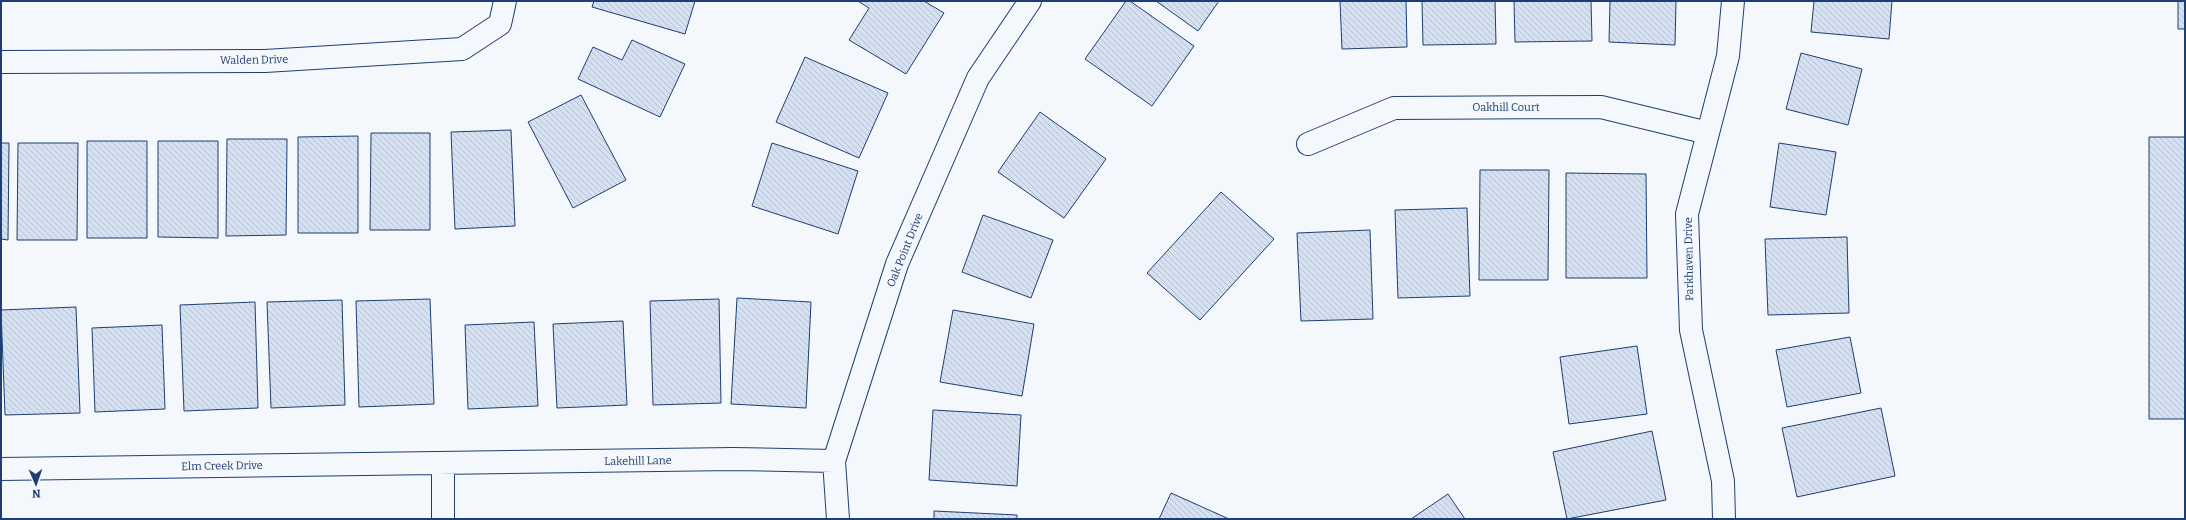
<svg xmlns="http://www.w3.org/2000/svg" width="2186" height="520" font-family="Bitter,serif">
	<defs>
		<pattern id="building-back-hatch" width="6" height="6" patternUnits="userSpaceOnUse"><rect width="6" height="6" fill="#d5e0f0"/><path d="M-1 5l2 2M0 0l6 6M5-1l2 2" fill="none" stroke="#b6c1d1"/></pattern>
	</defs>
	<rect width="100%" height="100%" fill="#f4f7fb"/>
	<!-- building -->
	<path fill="url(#building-back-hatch)" stroke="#1d3f73" d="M594 1H695L685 34 592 7Z
		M858 1H924L944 13 906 74 849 40 869 8Z
		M1126 1H1130L1194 46 1152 106 1085 59Z
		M1156 1H1219L1198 31Z
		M1340 1H1406L1407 47 1342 49Z
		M1422 1H1495L1496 44 1423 45Z
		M1514 1H1591L1592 41 1515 42Z
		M1610 1H1676L1675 45 1609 42Z
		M1814 1H1892L1889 39 1811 32Z
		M2178 1H2185V29H2178Z
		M632 40 685 64 660 117 578 79 593 47 622 60Z
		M1801 53 1862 69 1848 125 1786 109Z
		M805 57 888 93 859 158 776 122Z
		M581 95 626 180 573 208 528 122Z
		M1040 112 1106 159 1064 218 998 172Z
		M511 130 515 226 455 229 451 132Z
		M371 133H430V230H370Z
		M358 136V233H298V137Z
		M2149 137H2185V419H2149Z
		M227 139H287L286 235 226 236Z
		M87 141H147V238H87Z
		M158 141H218V238L158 237Z
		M1 143H9L8 240 1 239Z
		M18 143H78L77 240H17Z
		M772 143 858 171 838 234 752 206Z
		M1779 143 1836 152 1826 215 1770 207Z
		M1480 170H1549L1548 280H1479Z
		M1566 173 1646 174 1647 278H1566Z
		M1221 192 1274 239 1200 320 1147 273Z
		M1467 208 1470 296 1398 298 1395 210Z
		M983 215 1053 240 1031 298 962 272Z
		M1370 230 1373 319 1301 321 1297 233Z
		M1847 237 1849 313 1768 315 1765 239Z
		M737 298 811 302 806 408 731 404Z
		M430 299 434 404 359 407 356 301Z
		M719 299 721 403 653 405 650 301Z
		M342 300 345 405 271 408 267 302Z
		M255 302 258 408 184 411 180 305Z
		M76 307 80 413 5 415 1 310Z
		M953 310 1034 324 1022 396 940 382Z
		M623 321 627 405 557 408 553 324Z
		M534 322 538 406 468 409 465 325Z
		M162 325 165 409 95 412 92 328Z
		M1850 337 1861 393 1787 407 1776 350Z
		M1637 346 1647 414 1569 424 1560 357Z
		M1881 408 1895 476 1797 497 1782 428Z
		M933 410 1021 415 1017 486 929 480Z
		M1652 431 1666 500 1567 519 1553 452Z
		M1171 493 1229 519H1159Z
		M1448 494 1465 519H1411Z
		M934 511 1017 515V519H934Z"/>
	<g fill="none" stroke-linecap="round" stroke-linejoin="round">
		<!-- minor casing -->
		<g stroke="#1d3f73" stroke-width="24">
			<path id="minor" d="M1 62 265 61 462 49 500 24 505 1
				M1308 144 1394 108 1601 107 1708 133
				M443 463V519
				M1 469 733 459 834 461
				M838 519 834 461 897 264 978 78 1030 1
				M1724 519 1723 481 1691 330 1687 214 1728 56 1733 1"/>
		</g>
		<!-- minor -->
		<use href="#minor" stroke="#f4f7fb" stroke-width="22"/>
	</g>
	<g text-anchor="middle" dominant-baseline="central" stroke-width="3" stroke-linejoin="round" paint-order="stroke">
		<!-- street labels -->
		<g font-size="11" fill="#1d3f73" stroke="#f4f7fb">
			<text transform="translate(254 60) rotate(-1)">Walden Drive</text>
			<text x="1506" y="107">Oakhill Court</text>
			<text transform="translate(905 250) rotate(-68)">Oak Point Drive</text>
			<text transform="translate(1689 259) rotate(-91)">Parkhaven Drive</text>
			<text transform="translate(638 461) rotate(-1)">Lakehill Lane</text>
			<text transform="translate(222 466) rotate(-1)">Elm Creek Drive</text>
		</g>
	</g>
	<!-- border -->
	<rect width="2186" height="520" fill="none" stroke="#1d3f73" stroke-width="4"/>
	<!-- north arrow -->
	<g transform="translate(36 484) rotate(178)" stroke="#f4f7fb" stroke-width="3" paint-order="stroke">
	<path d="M0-3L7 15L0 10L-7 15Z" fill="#1d3f73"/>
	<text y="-6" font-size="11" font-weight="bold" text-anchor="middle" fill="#1d3f73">N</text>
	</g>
</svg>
